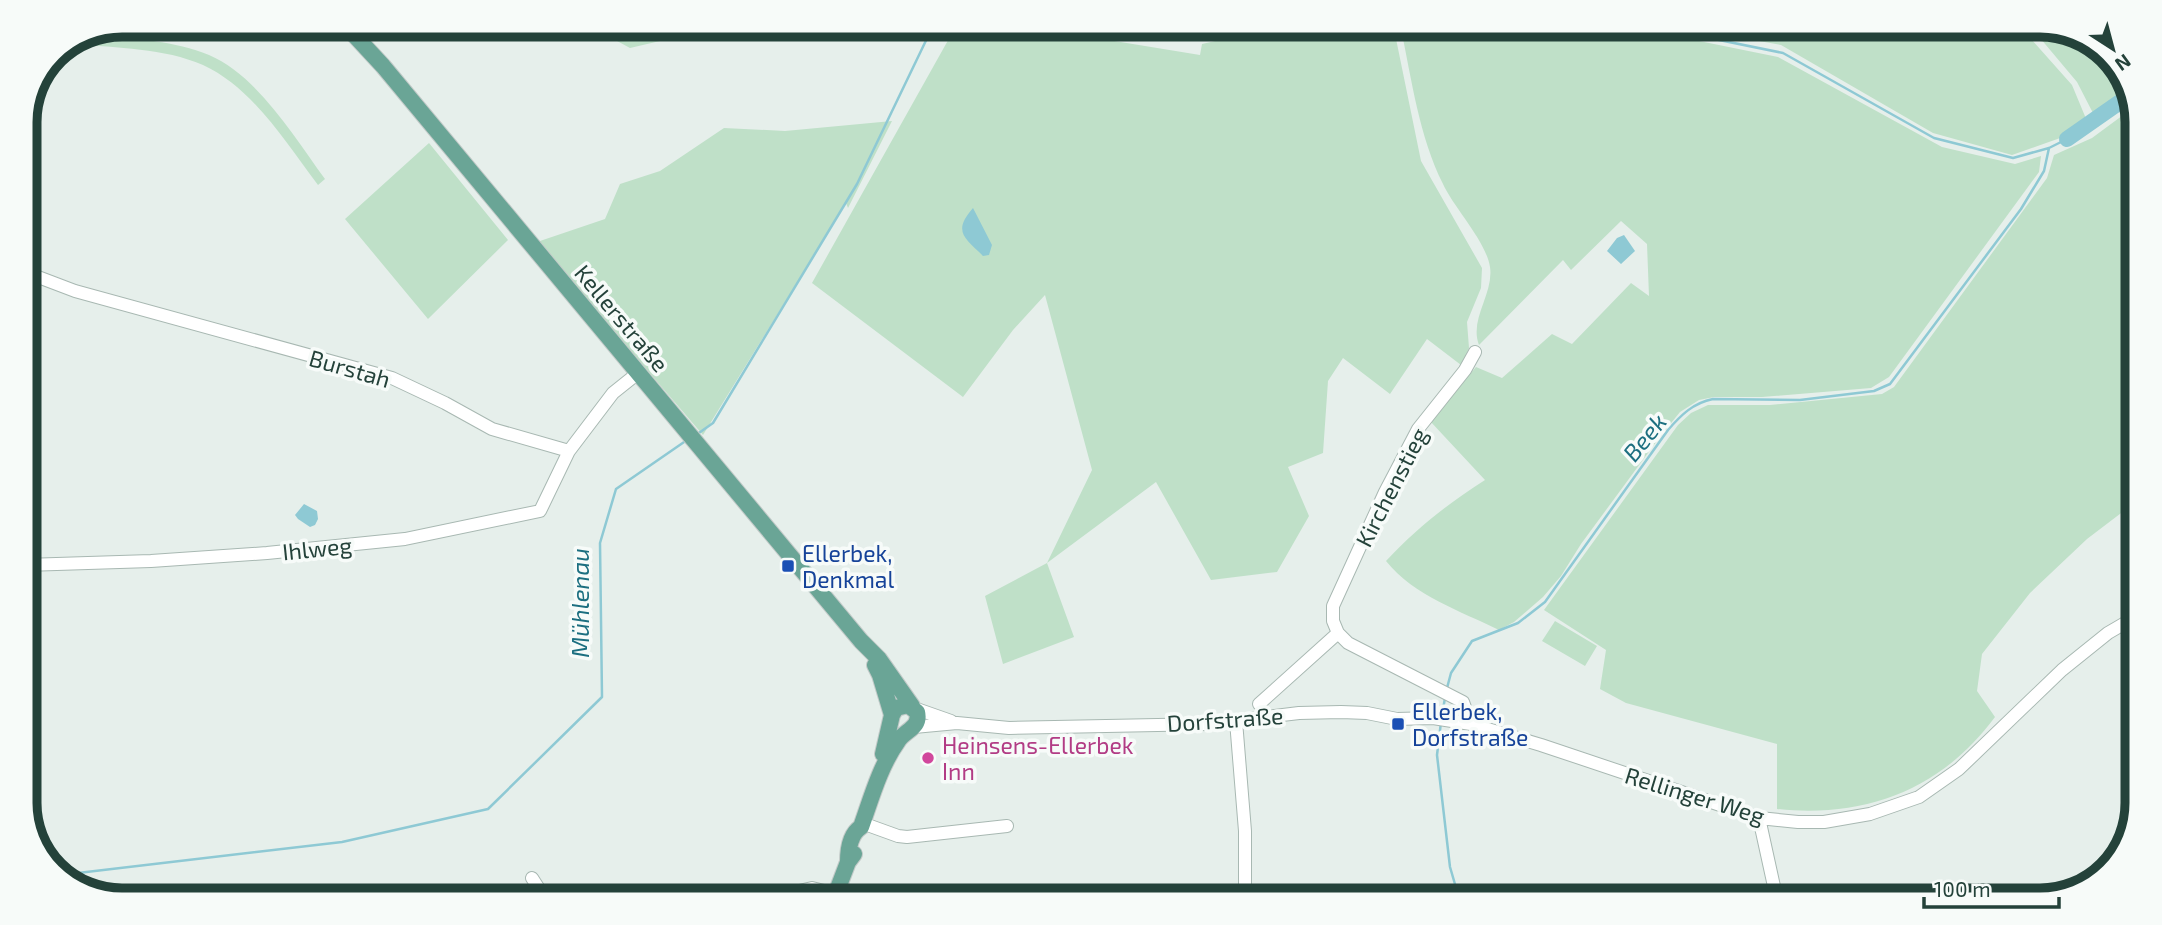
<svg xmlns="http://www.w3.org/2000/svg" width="2162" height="925" font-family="'Exo 2',sans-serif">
	<rect width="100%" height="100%" fill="#e6efeb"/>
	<!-- green -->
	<path fill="#bfe0c8" d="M603 26 705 27 690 34 630 48 606 35Z
		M963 28H1035L1200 55 1202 44 1268 29H1394L1421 161 1482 268 1481 288 1467 322 1469 348 1461 365 1427 339 1390 394 1343 358 1328 381 1323 453 1288 467 1309 516 1277 572 1211 580 1156 482 1047 563 1074 637 1003 664 985 596 1047 563 1092 470 1045 295 1013 330 963 397 812 283 951 35Z
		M1401 29 1645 30 1778 57 1942 147 2015 164 2041 156 2039 172 1889 377 1871 388 1762 397H1714L1699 400 1680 412 1659 438 1581 544 1561 576 1543 597 1514 622 1499 630C1461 611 1414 596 1386 561 1417 528 1446 505 1485 480L1430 421 1476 367 1502 378 1552 334 1572 344 1631 283 1649 296 1647 244 1621 221 1571 270 1563 260 1479 345C1469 319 1494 294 1490 267 1486 241 1454 208 1443 184 1419 136 1412 81 1401 29Z
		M1698 30 2025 32 2072 85 2087 121 2063 137 2012 155 1933 133 1781 45Z
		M2035 32H2077L2118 63 2128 91 2094 115 2077 82Z
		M99 34C136 39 175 41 209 55 257 75 295 138 325 179L318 185C286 143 253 88 203 65 164 48 117 48 75 44Z
		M2134 107 2137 115 2133 504 2087 539 2030 593 1982 654 1977 691 1995 717C1941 790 1866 818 1777 809V744L1626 703 1600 689 1606 650 1544 610 1678 425 1691 413 1708 405H1770L1882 394 1894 387 2047 178 2054 155 2092 138Z
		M892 121 848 208 846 203 703 435 537 242 605 219 620 184 660 171 724 128 785 131Z
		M429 143 508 240 428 319 345 219Z
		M1555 621 1597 646 1585 666 1542 641Z"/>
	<!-- water -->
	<path fill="#8ec9d4" d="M973 208 992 245 989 255 983 256C965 238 952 232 973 208Z
		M1624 235 1635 251 1621 264 1607 251 1617 238Z
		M304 504 317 511 318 519 315 525 310 527 298 519 295 515Z"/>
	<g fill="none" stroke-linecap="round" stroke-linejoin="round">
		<!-- stream -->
		<path stroke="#8ec9d4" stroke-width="2.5" d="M1159 28 1203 39 1244 29
			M1670 30 1783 53 1934 138 2013 158 2049 148 2067 139
			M696 435 713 423 857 184 932 28
			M1447 688 1451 673 1472 641 1518 623 1545 602 1668 430C1681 415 1693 403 1713 399L1800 400 1874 391 1890 384 2021 209 2044 171 2049 148
			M1442 715 1445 698
			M1441 722 1437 755 1450 867 1459 898
			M61 875 342 842 488 809 602 697 600 543 616 489 687 440"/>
		<!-- river -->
		<path stroke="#8ec9d4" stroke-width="16" d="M2067 139 2130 95"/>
		<!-- minor casing -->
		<g stroke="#a8b8b2" stroke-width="14">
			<path id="minor" d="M25 272 75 291 392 378 445 403 492 429 569 451
				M25 565 151 561 267 553 405 539 540 511 569 451 613 393 638 373
				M1338 633 1348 643 1463 702 1471 724
				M1259 704 1338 633 1333 621V606L1385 492 1418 429 1465 370 1475 352
				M914 708 951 721
				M1236 721 1245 831V898
				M914 727 957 723 1009 728 1209 724 1299 713 1341 712 1367 713 1397 719 1433 718 1471 724 1541 745 1759 818 1798 822H1824L1870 814 1919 797 1959 769 2062 670 2108 633 2132 619
				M1759 818 1777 900
				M862 823 898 836 907 837 1007 826
				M532 878 543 895
				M778 896 812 888 836 894"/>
		</g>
		<!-- major casing -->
		<g stroke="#c2cac8" stroke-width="18">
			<path id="major" d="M345 25 383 66 861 641 879 659 912 706
				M875 665 880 675 892 715 883 754
				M848 862C848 850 850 834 861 827 871 799 880 766 898 741 905 730 921 728 917 712L908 705 896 708 892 715
				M835 896 848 862 854 854"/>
		</g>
		<!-- minor -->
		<use href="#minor" stroke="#fff" stroke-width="12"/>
		<!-- major -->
		<use href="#major" stroke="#6aa596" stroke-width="16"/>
	</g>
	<!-- markers -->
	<g fill="#1a4fb4" stroke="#f7fbf9" stroke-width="2.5">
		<rect x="781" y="559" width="14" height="14" rx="3.5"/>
		<rect x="1391" y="717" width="14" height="14" rx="3.5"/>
	</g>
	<circle fill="#d1479c" stroke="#f7fbf9" stroke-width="2.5" cx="928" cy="758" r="7"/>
	<g text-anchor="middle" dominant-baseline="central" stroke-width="7" stroke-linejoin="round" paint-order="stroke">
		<!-- street labels -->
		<g font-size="23" fill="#24423a" stroke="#f7fbf9">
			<text transform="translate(622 318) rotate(50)">Kellerstraße</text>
			<text transform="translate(350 368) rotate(16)">Burstah</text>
			<text transform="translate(1391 487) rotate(-63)">Kirchenstieg</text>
			<text transform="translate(317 548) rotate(-6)">Ihlweg</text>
			<text transform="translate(1225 719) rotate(-4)">Dorfstraße</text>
			<text transform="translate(1695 795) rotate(17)">Rellinger Weg</text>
		</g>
		<!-- transit labels -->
		<g font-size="23" fill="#164399" stroke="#f7fbf9" text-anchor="start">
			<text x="802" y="553">Ellerbek,<tspan x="802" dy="26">Denkmal</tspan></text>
			<text x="1412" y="711">Ellerbek,<tspan x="1412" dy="26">Dorfstraße</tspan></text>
		</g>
		<!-- hotel labels -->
		<g font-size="23" fill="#b23c85" stroke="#f7fbf9" text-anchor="start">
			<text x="942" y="745">Heinsens-Ellerbek<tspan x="942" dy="26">Inn</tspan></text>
		</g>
		<!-- water labels -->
		<g font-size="24" font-style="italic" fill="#1c6f80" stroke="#f7fbf9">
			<text transform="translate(1644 437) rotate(-51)">Beek</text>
			<text transform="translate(579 603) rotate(-90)">Mühlenau</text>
		</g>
	</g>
	<!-- crop -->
	<path d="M0 0H2162V925H0ZM122 37H2040A85 85 0 0 1 2125 122V803A85 85 0 0 1 2040 888H122A85 85 0 0 1 37 803V122A85 85 0 0 1 122 37Z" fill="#f7fbf9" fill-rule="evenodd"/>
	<path fill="none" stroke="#24423a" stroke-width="9" d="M122 37H2040A85 85 0 0 1 2125 122V803A85 85 0 0 1 2040 888H122A85 85 0 0 1 37 803V122A85 85 0 0 1 122 37Z"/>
	<!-- north arrow -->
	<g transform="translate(2113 49) rotate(144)" stroke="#f7fbf9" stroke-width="5" paint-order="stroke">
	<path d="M0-5L12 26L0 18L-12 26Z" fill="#24423a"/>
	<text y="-10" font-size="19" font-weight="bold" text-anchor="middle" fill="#24423a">N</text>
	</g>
	<!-- scale -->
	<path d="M1924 897v10h135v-10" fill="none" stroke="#24423a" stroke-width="3.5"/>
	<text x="1934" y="897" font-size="21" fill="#24423a" stroke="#f7fbf9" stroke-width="5" paint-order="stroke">100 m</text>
</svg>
